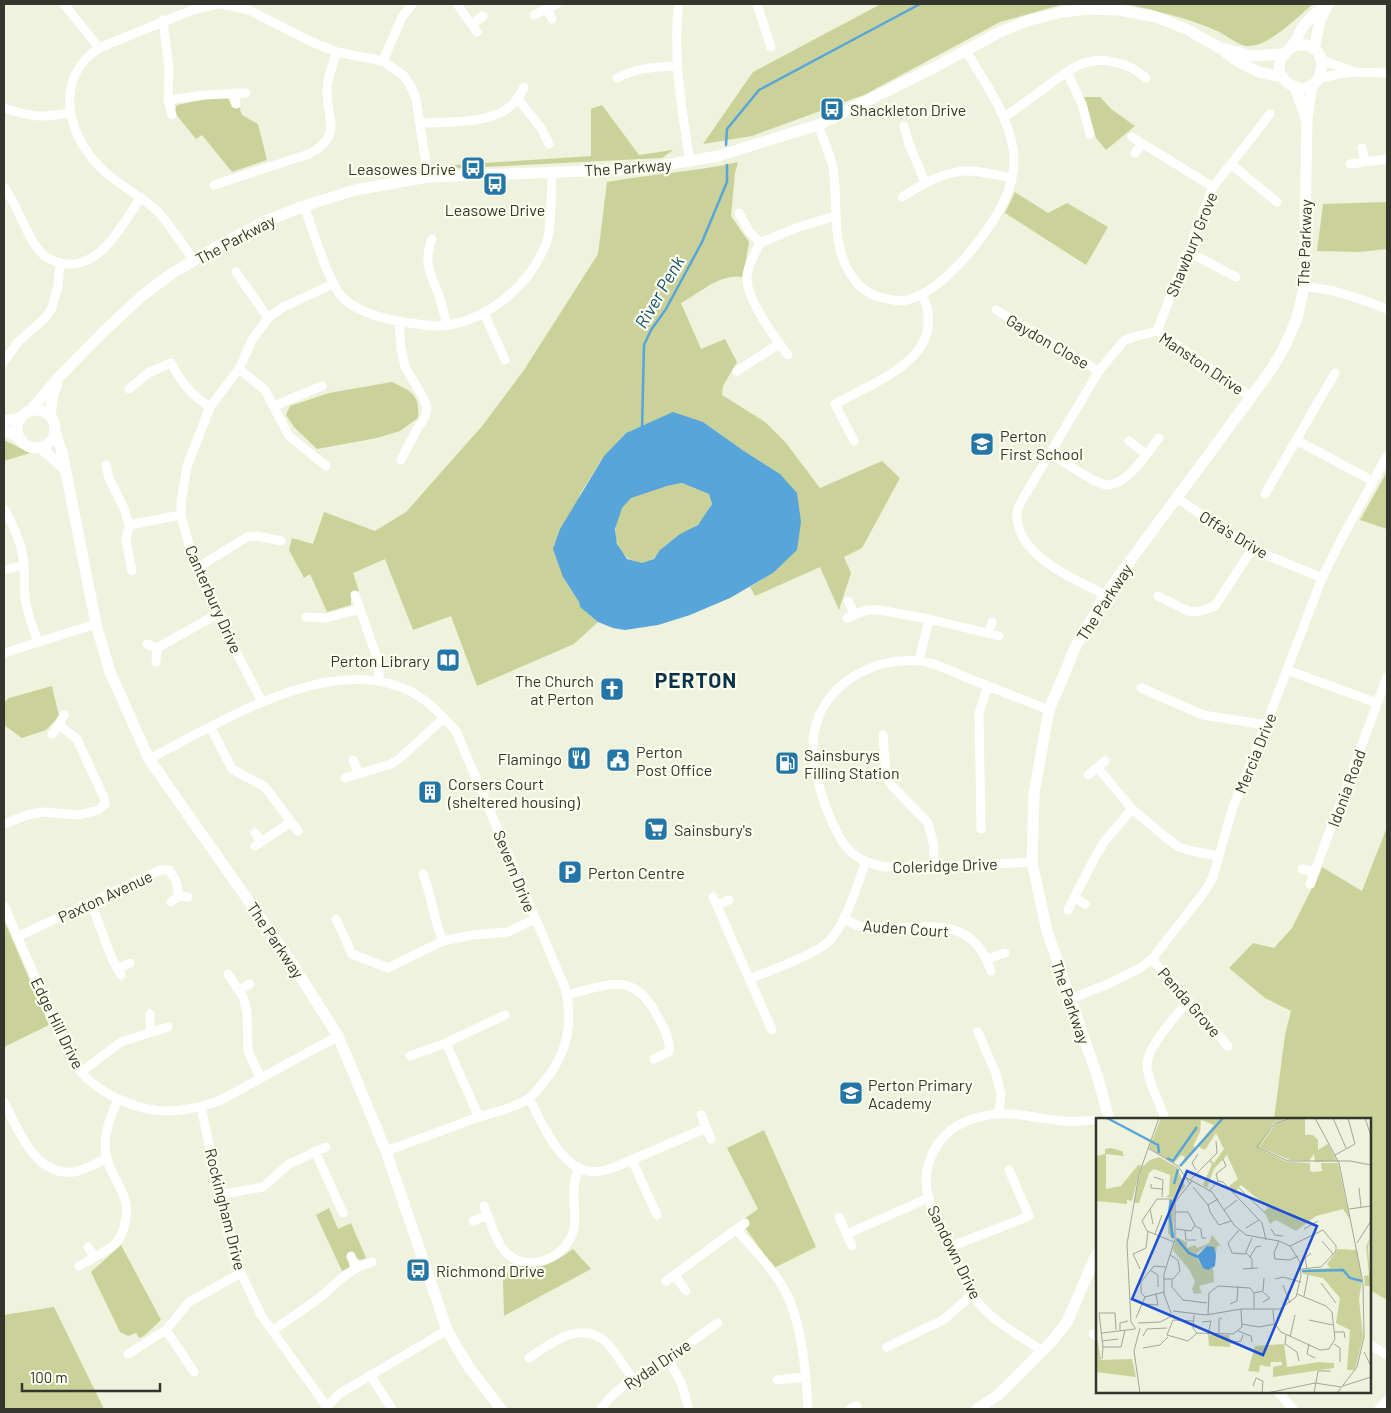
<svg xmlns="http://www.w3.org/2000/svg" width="1391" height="1413" font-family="Barlow,sans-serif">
	<rect width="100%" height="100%" fill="#eff2dd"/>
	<!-- green -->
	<path fill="#cbd299" d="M881 4H1064L1000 22 864 95 752 136 703 144 753 72Z
		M1127 4H1313C1297 17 1268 48 1246 46 1238 45 1223 33 1215 30 1187 18 1157 11 1127 4Z
		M1082 97H1100L1111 109 1135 126 1106 150 1096 138Z
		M228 98 232 107H239L242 115 258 124 267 160 232 172 202 135 196 139 174 112 177 105 205 99Z
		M602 105 639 155 673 150 662 158 443 169 439 166 591 156V109Z
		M738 162 735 173 731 216 749 242 743 277C720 273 700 293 681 303L701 349 725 339 737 362 723 386 722 395 765 422 786 443 820 488 882 461 900 478 862 548 844 557 851 573 839 610 820 567 755 596 750 587 773 573 780 474 744 451 703 422 646 424 626 433 604 456 580 494 563 577 579 602 580 607 598 622 574 644 477 686 451 616 413 630 385 559 353 573 359 591 351 592V605L327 612 310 574 304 578 289 550 292 538 313 544 324 512 375 531 406 512 483 425 524 370 598 254 607 182C650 174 695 172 738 162Z
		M1015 192 1048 213 1067 203 1108 227 1086 265 1005 213Z
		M1387 202V249L1359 252 1317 251 1323 204Z
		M392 382C412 392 420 394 418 418L400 431 377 438 317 449 294 427 286 415 290 406 329 393Z
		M4 440 30 453 4 461Z
		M1387 472V529L1360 520Z
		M682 483 709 494 712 503C708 510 703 521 697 525 686 535 670 539 660 551 655 557 651 563 642 563 639 563 637 562 634 561 609 553 611 512 631 498 644 490 668 486 682 483Z
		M52 686 59 716 46 730 22 738 4 725V702L9 698Z
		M1387 827V1300L1370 1290V1119H1274L1285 1035 1291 1011 1265 998 1229 968 1253 943 1274 948 1292 928 1312 888H1314L1322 867 1362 891Z
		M4 920 49 1025 4 1047Z
		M764 1130 816 1247 774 1268 746 1229 747 1224 744 1219 758 1209 727 1148Z
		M329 1208 338 1229 351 1223 366 1258 360 1260 356 1258 352 1253 346 1257 349 1263V1268L342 1271 316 1215Z
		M121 1245 161 1320 144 1336 139 1338 136 1333 128 1336 120 1332 91 1272Z
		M573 1249 591 1269 504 1316 503 1281 511 1265C544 1268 546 1268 573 1249Z
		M54 1307 104 1409H4V1315Z"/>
	<!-- water -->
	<path fill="#57a5d9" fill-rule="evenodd" d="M673 412 703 422 744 451 780 474 797 493 801 522 797 550 773 573 730 598 690 615 658 625 625 630 613 628 598 622 580 607 579 602 563 577 553 549 560 529 604 456 626 433ZM682 483 709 494 712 504 698 525 680 534 660 550 654 559 642 563 627 559 617 544 615 529 622 508 631 498 667 486Z"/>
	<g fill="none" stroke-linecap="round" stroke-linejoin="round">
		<!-- stream -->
		<path stroke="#57a5d9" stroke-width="2.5" d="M726 145 727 129 759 90 920 4
			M642 429 644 345 651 330 666 309 702 242 727 182V165"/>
		<!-- minor -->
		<path stroke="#fff" stroke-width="9" d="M64 4 99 48
			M222 4 249 10 312 42 337 52 383 61 404 76 411 87 416 99 428 177
			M457 4 477 32
			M679 4C672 55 682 111 690 162
			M757 4 771 47
			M547 8 552 19
			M534 15 557 4
			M163 20 169 69 168 100 172 115
			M472 24 483 16
			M1322 60 1352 71
			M383 61 402 17 412 4
			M1067 72 1082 104 1090 134
			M617 78C636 68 655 67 677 66
			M1319 78 1352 72 1387 73
			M235 93 236 104
			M518 99 541 128 549 144
			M168 100 205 95 246 93
			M4 108C32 117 40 118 69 113
			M1004 117C1018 108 1031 98 1045 88 1055 80 1065 72 1077 66 1100 55 1128 62 1146 78
			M421 123C448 122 490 124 511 106 517 100 521 94 524 87
			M818 125C823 139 830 153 833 168 839 204 830 243 851 275 859 287 870 296 884 298 892 300 899 302 907 300 945 291 994 228 1008 192 1013 179 1015 162 1013 148 1007 112 983 80 965 49
			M904 126 909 144 925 182
			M1132 137 1213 187
			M1362 148 1365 162
			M1135 153 1142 144
			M1350 164 1387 159
			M1232 165 1277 202
			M214 185 309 154C343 136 327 120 327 90 327 77 333 65 337 52
			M4 187C8 194 14 202 17 210 24 224 29 238 39 250 45 259 55 262 65 264 102 268 123 223 141 197
			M902 197C921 185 941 173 964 171 979 170 996 175 1011 178
			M304 206C313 229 327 280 342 297 358 313 388 320 409 323 419 324 430 326 439 326 486 323 529 286 546 244 552 229 551 190 552 172
			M739 213 749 231 760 243
			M432 239C423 264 430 271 438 293 442 304 444 314 447 325
			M1188 252 1236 277
			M194 261C183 245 172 228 160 214 142 195 117 185 100 167 66 133 54 78 99 48L192 10 219 4
			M236 272 268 318
			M1304 287C1333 288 1360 299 1387 309
			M996 310 1099 371
			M484 313 505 360
			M399 321 401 348 405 367 424 399 427 408 425 417 417 429 401 460
			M1157 331 1213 187 1270 114
			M788 355C775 338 745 297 747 276 748 264 755 253 760 243L796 228 835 216
			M4 361 18 342 44 319 51 310 58 286 60 263
			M239 369 265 390 289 436 326 466
			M737 371 779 344
			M129 389 148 373 171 363C181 382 191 395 210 407
			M274 406 322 386
			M1296 440 1373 481
			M854 441 835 404C878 380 951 356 922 294
			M1129 441 1146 454
			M1050 453C1062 460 1097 486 1108 485 1128 484 1147 453 1159 438
			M106 465 109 478 125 511 129 525 126 540 132 571
			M1265 494 1335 373
			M1177 498 1252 549 1322 578
			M4 509C14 526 23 546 24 567 25 577 24 587 25 597 27 613 33 628 38 642
			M129 525 181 515
			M197 568 247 537 257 536 281 541
			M4 570 24 565
			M355 595 376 655 380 681
			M1105 595C1074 579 1016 556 1017 514 1017 510 1020 504 1022 500L1099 371 1112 355 1124 341 1130 338 1157 331 1251 397
			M1158 596 1190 612 1201 611 1215 606 1252 549
			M848 601 855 615
			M306 617 326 618 360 609
			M847 618 867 610H879L929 619 999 636
			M989 633 992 622
			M147 644 157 648 156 662
			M157 648 217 614
			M4 653 96 624
			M919 661 929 619
			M1287 670 1377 703
			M1141 688 1203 715 1266 725
			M262 702 217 614 190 549 181 515V503L187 466 210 407 239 369 252 340 268 318 283 307 333 284
			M211 728 232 769 265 787 298 831
			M52 734 59 725 64 715
			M883 735 886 776 892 786 928 823 934 846 933 866
			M149 759C222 722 339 645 420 697 434 706 445 719 456 731L565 988C574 1024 566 1057 542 1084 538 1089 534 1095 529 1098 515 1108 496 1112 479 1117 448 1128 417 1140 386 1151
			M353 760 359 774
			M1098 768 1132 809 1169 840 1179 847 1192 851 1218 856
			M1088 775 1105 761
			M345 778 391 764 399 759 444 718
			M4 824 27 815 42 812 79 815 98 810 105 804 104 798 77 739 59 725
			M981 829 979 713 988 686
			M255 833 261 841
			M255 846 291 822
			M1032 862C997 864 961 866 926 866 906 867 886 870 867 862 846 854 838 836 830 817 819 791 810 761 814 733 822 685 874 656 919 661 934 662 951 671 965 677 993 688 1021 699 1049 710
			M1302 869 1315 872
			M423 874C432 896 433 919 443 941
			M1310 884 1387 677
			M713 897 772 1030
			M1075 898 1085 904
			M171 902 179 896 188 897
			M91 903 112 959 121 975
			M717 905 729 900
			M4 906 70 1056C74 1061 77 1067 81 1072 97 1092 136 1110 162 1111 181 1112 201 1107 219 1101L338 1036
			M1068 910 1094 859 1104 842 1132 809
			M844 918C851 923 859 928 869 928 917 932 971 908 991 971
			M336 919 352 954 388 968 443 941 472 935 508 932 535 919
			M17 937 160 870H169L176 881 179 896
			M987 959 1005 953
			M1152 959 1228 1046
			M118 969 130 963
			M228 974 243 997 247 1012 248 1051 260 1077
			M750 979C770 970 816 955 830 940 846 924 857 884 866 862
			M239 990 250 984
			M567 995C611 984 635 970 659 1019 664 1029 671 1041 669 1052L654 1059
			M1070 999 1108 984 1140 968 1152 959 1205 891 1213 877 1233 807 1266 725 1322 578 1343 536 1387 456
			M150 1014V1032
			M978 1032 996 1074 1001 1094 999 1113
			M446 1043 479 1117
			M410 1056 446 1043 505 1015
			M81 1072 121 1042 168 1027
			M529 1098C541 1121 560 1167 588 1171 597 1173 606 1170 615 1167L706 1128
			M4 1102C18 1129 35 1177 74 1172 85 1170 97 1163 107 1158
			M201 1107 229 1238 241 1273 261 1315 327 1407
			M701 1115 711 1139
			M1165 1119C1160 1104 1146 1078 1147 1063 1149 1044 1177 1016 1188 1000
			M315 1151 343 1213
			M632 1160 657 1215
			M219 1195 263 1187 289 1164 326 1147
			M484 1206C489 1218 495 1238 502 1248 522 1275 564 1261 573 1232 577 1218 573 1204 574 1190 574 1182 577 1174 578 1167
			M839 1217 852 1246
			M473 1221 488 1215
			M736 1229C752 1248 772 1267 784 1289 802 1321 806 1373 808 1409
			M847 1234 928 1198
			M88 1247 94 1257
			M950 1247 1029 1216 1009 1170
			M351 1256 356 1267
			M79 1266C89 1260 110 1250 118 1241 121 1236 124 1229 125 1223 132 1196 114 1183 107 1159 101 1138 110 1118 118 1100
			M675 1275 686 1291
			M666 1281 745 1223
			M166 1330 194 1372
			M272 1331C286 1321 300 1312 314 1302 337 1285 343 1271 372 1262
			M1093 1334 1097 1337
			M1370 1345 1387 1355
			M887 1347 943 1320 972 1295
			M1043 1352C1024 1337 1002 1328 985 1310 968 1293 960 1269 950 1247 943 1232 934 1215 929 1199 919 1165 938 1131 970 1120 1004 1107 1029 1118 1063 1121 1074 1122 1086 1121 1097 1120
			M128 1354 166 1330 189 1302 241 1273
			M529 1358C551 1343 583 1318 608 1344 617 1355 625 1368 633 1379
			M668 1358 682 1385 689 1409
			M370 1375 392 1409
			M777 1380 806 1377
			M1278 1392 1293 1409
			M325 1409 339 1394 447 1330
			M601 1409C617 1385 646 1373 669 1357 686 1346 702 1334 718 1323
			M850 1409 857 1406
			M1379 1409 1387 1400"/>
		<!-- tertiary -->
		<path stroke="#fff" stroke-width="11" d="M1291 47C1336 31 1327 105 1291 85 1284 81 1279 74 1279 66 1280 57 1285 53 1291 47 1297 41 1299 31 1305 24 1311 17 1319 10 1328 4
			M1225 49 1252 56 1283 54
			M1314 49 1320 20 1326 8
			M1295 87 1306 118
			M17 429a19 19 0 1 1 38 0a19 19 0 1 1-38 0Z
			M30 411 58 378 103 332 142 296 171 274 220 245 268 220 304 206 355 190 428 177 642 169 718 156 818 125 937 66 1000 32 1030 20 1063 12 1088 9 1119 10 1156 17 1186 29 1220 48 1237 61 1259 72 1282 77
			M50 416 53 394 57 382
			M4 421 21 418
			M4 430 20 438
			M55 432 62 452 96 624 110 672 149 759 290 960 338 1036 386 1151 447 1330 468 1366 501 1409
			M40 447 65 469
			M1109 1119 1098 1078 1047 931 1032 862 1034 793 1049 710 1075 648 1105 595 1271 370 1285 346 1297 318 1304 287 1307 119 1312 85
			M977 1409 998 1395 1053 1340 1067 1322 1097 1253"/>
	</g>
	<!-- icons -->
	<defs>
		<g id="bus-square" transform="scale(1.25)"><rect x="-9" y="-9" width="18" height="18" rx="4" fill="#2476a7" stroke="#fcffee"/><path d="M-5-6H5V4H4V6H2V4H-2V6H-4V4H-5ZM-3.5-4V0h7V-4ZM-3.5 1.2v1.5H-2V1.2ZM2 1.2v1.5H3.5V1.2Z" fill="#fff"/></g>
		<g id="school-square" transform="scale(1.25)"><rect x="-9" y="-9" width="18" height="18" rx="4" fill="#2476a7" stroke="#fcffee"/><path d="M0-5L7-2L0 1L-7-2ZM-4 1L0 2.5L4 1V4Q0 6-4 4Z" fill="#fff"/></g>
		<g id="library-square" transform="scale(1.25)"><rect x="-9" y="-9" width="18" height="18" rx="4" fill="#2476a7" stroke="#fcffee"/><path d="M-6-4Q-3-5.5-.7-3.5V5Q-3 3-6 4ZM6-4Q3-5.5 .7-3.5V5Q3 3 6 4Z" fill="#fff"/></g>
		<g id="church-square" transform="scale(1.25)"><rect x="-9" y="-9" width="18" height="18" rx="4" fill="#2476a7" stroke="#fcffee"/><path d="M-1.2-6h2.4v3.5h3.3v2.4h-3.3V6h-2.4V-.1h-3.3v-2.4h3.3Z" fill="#fff"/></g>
		<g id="restaurant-square" transform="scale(1.25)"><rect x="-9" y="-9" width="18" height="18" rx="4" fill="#2476a7" stroke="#fcffee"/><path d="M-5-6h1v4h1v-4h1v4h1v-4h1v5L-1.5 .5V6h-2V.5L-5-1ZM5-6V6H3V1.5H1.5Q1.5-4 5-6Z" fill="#fff"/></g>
		<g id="civic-square" transform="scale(1.25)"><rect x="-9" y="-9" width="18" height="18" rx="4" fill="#2476a7" stroke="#fcffee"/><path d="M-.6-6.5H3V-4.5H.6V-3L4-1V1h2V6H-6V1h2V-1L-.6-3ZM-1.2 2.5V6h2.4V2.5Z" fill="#fff"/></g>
		<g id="fuel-square" transform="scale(1.25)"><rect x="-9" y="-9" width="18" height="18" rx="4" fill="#2476a7" stroke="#fcffee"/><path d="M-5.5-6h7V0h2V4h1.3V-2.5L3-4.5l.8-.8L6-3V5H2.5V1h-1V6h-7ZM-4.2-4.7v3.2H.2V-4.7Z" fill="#fff"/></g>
		<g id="building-square" transform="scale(1.25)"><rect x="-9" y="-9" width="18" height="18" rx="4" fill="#2476a7" stroke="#fcffee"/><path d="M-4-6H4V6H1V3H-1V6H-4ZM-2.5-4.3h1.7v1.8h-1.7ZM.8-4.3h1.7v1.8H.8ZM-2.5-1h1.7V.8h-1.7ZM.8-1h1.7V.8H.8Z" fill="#fff"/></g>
		<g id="supermarket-square" transform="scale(1.25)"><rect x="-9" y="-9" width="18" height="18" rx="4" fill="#2476a7" stroke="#fcffee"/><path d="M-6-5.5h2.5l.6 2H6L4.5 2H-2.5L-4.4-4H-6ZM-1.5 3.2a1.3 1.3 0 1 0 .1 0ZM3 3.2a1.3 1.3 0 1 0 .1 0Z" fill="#fff"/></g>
		<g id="parking-square" transform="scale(1.25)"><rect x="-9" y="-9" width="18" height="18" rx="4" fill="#2476a7" stroke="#fcffee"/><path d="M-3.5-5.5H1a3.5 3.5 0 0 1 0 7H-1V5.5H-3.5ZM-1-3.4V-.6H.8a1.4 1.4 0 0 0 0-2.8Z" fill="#fff"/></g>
	</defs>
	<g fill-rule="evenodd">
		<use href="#bus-square" x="832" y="109"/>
		<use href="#bus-square" x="473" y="168"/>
		<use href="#bus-square" x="495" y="184"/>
		<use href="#school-square" x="982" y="444"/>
		<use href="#library-square" x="448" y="660"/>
		<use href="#church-square" x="612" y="689"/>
		<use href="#restaurant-square" x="579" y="758"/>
		<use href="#civic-square" x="618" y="760"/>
		<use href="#fuel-square" x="787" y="763"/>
		<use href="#building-square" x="430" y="792"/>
		<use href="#supermarket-square" x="656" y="829"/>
		<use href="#parking-square" x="570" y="872"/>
		<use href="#school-square" x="851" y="1093"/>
		<use href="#bus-square" x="418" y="1270"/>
	</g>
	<g text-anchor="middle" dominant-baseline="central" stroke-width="4.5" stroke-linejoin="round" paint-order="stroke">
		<!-- poi labels -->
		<g font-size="16" fill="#34352d" stroke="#fcffee" text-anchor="start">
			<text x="850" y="109">Shackleton Drive</text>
			<text x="456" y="168" text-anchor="end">Leasowes Drive</text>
			<text x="495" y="209" text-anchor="middle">Leasowe Drive</text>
			<text x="1000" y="435">Perton<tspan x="1000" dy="18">First School</tspan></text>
			<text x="430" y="660" text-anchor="end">Perton Library</text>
			<text x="594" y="680" text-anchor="end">The Church<tspan x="594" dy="18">at Perton</tspan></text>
			<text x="636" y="751">Perton<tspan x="636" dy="18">Post Office</tspan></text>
			<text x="804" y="754">Sainsburys<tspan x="804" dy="18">Filling Station</tspan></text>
			<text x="562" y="758" text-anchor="end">Flamingo</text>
			<text x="448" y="783">Corsers Court<tspan x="448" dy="18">(sheltered housing)</tspan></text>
			<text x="674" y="829">Sainsbury's</text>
			<text x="588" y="872">Perton Centre</text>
			<text x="868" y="1084">Perton Primary<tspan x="868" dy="18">Academy</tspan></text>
			<text x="436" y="1270">Richmond Drive</text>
		</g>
		<!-- street labels -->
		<g font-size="16" fill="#34352d" stroke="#fcffee">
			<text transform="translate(628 167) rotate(-4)">The Parkway</text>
			<text transform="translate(235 239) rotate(-28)">The Parkway</text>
			<text transform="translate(1304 243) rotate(-88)">The Parkway</text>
			<text transform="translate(1191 244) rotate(-68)">Shawbury Grove</text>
			<text transform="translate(1048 341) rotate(30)">Gaydon Close</text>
			<text transform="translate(1202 363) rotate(34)">Manston Drive</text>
			<text transform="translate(1234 534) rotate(31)">Offa's Drive</text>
			<text transform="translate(214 599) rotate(66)">Canterbury Drive</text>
			<text transform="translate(1104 602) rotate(-57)">The Parkway</text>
			<text transform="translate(1255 753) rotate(-68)">Mercia Drive</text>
			<text transform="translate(1346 788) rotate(-70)">Idonia Road</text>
			<text transform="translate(945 865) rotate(-2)">Coleridge Drive</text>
			<text transform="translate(515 871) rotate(68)">Severn Drive</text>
			<text transform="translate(105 896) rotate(-25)">Paxton Avenue</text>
			<text transform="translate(906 928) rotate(4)">Auden Court</text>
			<text transform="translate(276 940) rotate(56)">The Parkway</text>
			<text transform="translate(1071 1002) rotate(71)">The Parkway</text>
			<text transform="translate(1190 1002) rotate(49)">Penda Grove</text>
			<text transform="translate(58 1023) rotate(64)">Edge Hill Drive</text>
			<text transform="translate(226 1209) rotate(76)">Rockingham Drive</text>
			<text transform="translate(955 1252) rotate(64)">Sandown Drive</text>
			<text transform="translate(657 1364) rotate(-34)">Rydal Drive</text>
		</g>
		<!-- water labels -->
		<g font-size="18" font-style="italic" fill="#145073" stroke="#fcffee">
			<text transform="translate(659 292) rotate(-60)">River Penk</text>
		</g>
		<!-- district labels -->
		<g font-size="21" font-weight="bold" letter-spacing="1" fill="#0b324a" stroke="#fcffee">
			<text x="696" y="679">PERTON</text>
		</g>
	</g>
	<!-- overview -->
	<g transform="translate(1096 1118)">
		<rect width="275" height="275" fill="#eff2dd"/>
		<path d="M65 0H194L178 4 162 30 191 44 214 45V53L218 54 226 53 225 45H242L254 102 247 91 220 98 200 113 180 102 174 106 168 93 172 90 162 81 145 67 138 76 132 69 142 61 131 37 118 51 111 70 107 67 116 46 113 44 115 42 118 45 128 31 120 15 109 32 101 28 118 7 105 2 104 14 97 28 101 31 84 50 89 39 85 37 78 45 53 30ZM197 0H209V17H217L222 22V32L232 26 241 43 219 44 218 36 213 43 194 42 163 29 180 5ZM15 30 26 33 28 38 10 36V71L25 68 42 47H45L36 83 31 82V86L0 83 1 38 9 36V31ZM63 39 81 49 89 68 79 80 69 79 73 77 74 57 58 51 53 55 43 85H38L45 50 54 42ZM73 81 78 82 77 122 72 115ZM116 117 125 128H121L120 135 111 128 101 135V140L107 150H117L118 164 103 168 106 175 98 176 96 171 99 164 94 153 77 132 80 119 91 124V130L99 127 101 130 113 125ZM274 120 272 129 275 168H269L268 158 273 157 270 128ZM242 131 261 132 266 163 263 181 267 219 259 252H251L254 212 240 205 244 180 227 160 207 156 206 152 234 150 231 146ZM0 213 5 242 36 241 40 259 0 254ZM112 217H133L134 229 113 228ZM188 226 191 249 223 244 238 245V250L177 259V249L186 247V244H175L174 249 164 247 163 254 152 253 159 228Z" fill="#cbd299"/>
		<path d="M111 128 118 129 120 137 119 148 112 152 107 150 101 138Z" fill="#57a5d9"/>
		<path fill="none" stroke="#57a5d9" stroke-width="2.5" d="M11 0 62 27 63 35M71 40 77 43 101 9M84 48 127 0M78 66 82 51M75 82 73 95 77 120M81 121 93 135 102 139M206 153 247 152 254 160 266 163"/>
		<path fill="none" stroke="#a4a697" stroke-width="1" d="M196 0 179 5 161 29 192 43H254L275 47M219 0 243 45 267 165 268 219 261 249 241 275M237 0 250 30M269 0 275 18M52 30 82 48 94 66M239 37 259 26 252 0M100 52 96 45 102 36M58 59 67 62 66 79M94 62 121 35 120 23M122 63 120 56 130 48 127 41M55 66V70L66 71M97 69 112 87M143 70 169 95M263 70 265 89M114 72 122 63 127 64 166 105 170 122M122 81 112 87 114 94 123 107 135 103M54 91 57 106M253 91 275 88M128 92 141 82M79 94H92L99 107 95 113 80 111M99 108 105 111 106 120H110M150 110 163 102M175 111 179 117 187 118M208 111 222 103M143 112 132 125 136 135 149 136 156 120M89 113 90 122H100M59 116 66 97M183 123 178 135 179 141 194 142 202 138M226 123 237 136M78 124 51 113 46 103 61 81H80M261 125 275 103M194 128 227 112 240 128V133L225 149 205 151M150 135 156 141V150M154 139 160 129 165 128M44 151 37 136 50 130 52 113M147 151 162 150M211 151 209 140 215 135M54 152 62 157V169M67 161H77L84 153 82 142 74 137M179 161 187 159 205 164M76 162V169L87 182 111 185M225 165 240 185M187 167 194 185M68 174 49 179 45 175V164L58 148 69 149M158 175 167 173 168 160M208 178 212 157M167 184 174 180 167 174M46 186 62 187 60 176M134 186 141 183 142 168M177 192 178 205 185 214 224 232 233 231 239 221 236 194 230 188 201 176M77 193 110 197 145 191H184L200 179 205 158 204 144 194 128 183 123 150 117 138 107 116 74 89 59M75 195 68 176V156L79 121V84L96 63M98 197 97 210 101 215 137 216 146 209 145 191M112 197 113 175 122 168 154 170 158 175V191M40 200 49 179M213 202 237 207M97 203 77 202 71 217 92 223 101 215M106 204 115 203 112 217M42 205 64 204 78 197M146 206 163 209 179 206M44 210 38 233 44 275M40 211 35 204 31 126 43 56 63 0M24 212V205L32 203M142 213 155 218 156 224M238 214H248L249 220M6 215 39 211M123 216V201L126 200M190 217 189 226 201 234 203 243M47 218 51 211 71 210M194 219 199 197M6 223 22 221M134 225 145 223 147 217M213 226 211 236 219 240M238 226 244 230V244M7 229H25L29 212M47 230 64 227 72 219M268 234 275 248M6 241 7 229 3 195H19L20 212M157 268 160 260 167 263 166 275M247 268 275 259M171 275 219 265 245 269M218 275 222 253H235"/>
		<path fill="#1d4ed8" fill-opacity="0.15" stroke="#1d4ed8" stroke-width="2.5" d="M91 53 221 108 167 237 36 181Z"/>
		<rect width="275" height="275" fill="none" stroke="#34352d" stroke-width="2.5"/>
	</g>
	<!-- border -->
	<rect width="1391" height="1413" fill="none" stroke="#34352d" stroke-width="10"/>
	<!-- scale -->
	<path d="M22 1383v8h138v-8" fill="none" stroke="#34352d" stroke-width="2.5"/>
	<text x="30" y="1383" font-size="15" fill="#34352d" stroke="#fcffee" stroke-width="4" paint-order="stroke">100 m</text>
</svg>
